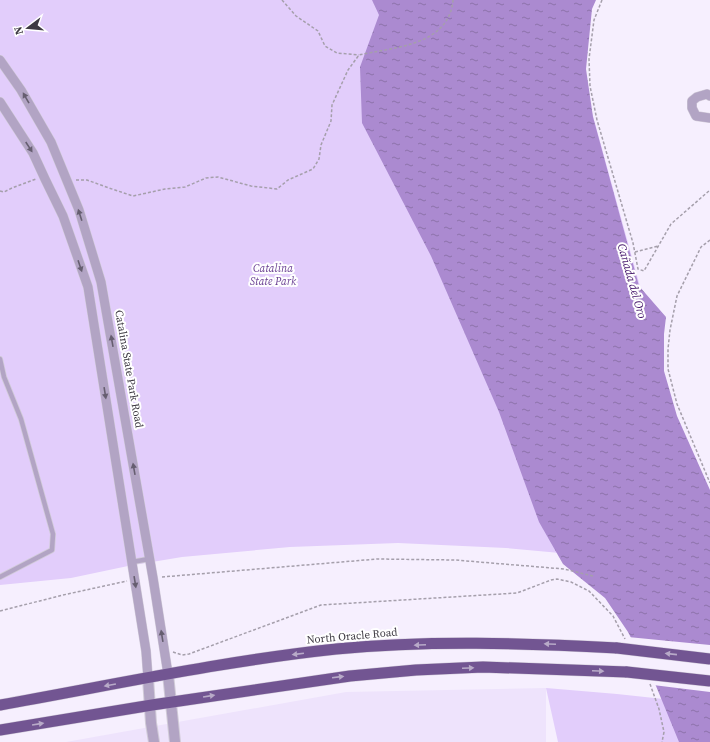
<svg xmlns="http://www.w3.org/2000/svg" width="710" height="742" font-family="'Source Serif 4',serif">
	<defs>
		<pattern id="water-ripples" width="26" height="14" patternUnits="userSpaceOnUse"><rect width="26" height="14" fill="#ab8ad0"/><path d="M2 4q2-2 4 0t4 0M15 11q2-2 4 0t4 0" fill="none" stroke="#8c72aa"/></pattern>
	</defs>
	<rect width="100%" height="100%" fill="#f6effe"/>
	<!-- built -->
	<path fill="#eee3fc" d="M546 688V742H66L346 692Z"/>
	<!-- green -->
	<path fill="#e2cdfb" d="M0 0H561L710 540 560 553 506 548 398 543 290 547 182 557 128 566 71 578 0 585Z
		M546 688 617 694 710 704V742H558Z"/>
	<!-- water -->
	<path fill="url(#water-ripples)" d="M372 0H596L592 9 586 69 593 117 639 286 666 317 664 334V371L677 416 710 490V742H679L656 686 628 632 605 598 563 564 539 522 499 412 431 256 362 123 360 67 379 15Z"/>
	<!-- pier -->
	<path fill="#f6effe" d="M628 637 710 645V692L653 685Z"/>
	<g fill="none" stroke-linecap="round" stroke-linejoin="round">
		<!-- service casing -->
		<g stroke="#d1cbd8" stroke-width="6">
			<path id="service" d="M0 359 4 377 21 419 53 534 52 550 0 577
				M132 562 149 559"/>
		</g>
		<!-- minor casing -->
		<g stroke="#d1cbd8" stroke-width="10">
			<path id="minor" d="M0 60 21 90 51 142 79 210 101 282 153 578 168 674
				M710 96 707 94 697 97 692 101V108L696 116 710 118
				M0 102 33 153 45 179 63 216 88 287 146 651 148 678"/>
		</g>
		<!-- tertiary casing -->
		<g stroke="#d1cbd8" stroke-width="12">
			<path id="tertiary" d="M168 674 175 742
				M148 678 151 723 154 742"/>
		</g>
		<!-- trunk casing -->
		<g stroke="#d1cbd8" stroke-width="12">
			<path id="trunk" d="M0 705C112 685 223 661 336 649 429 640 524 643 617 648
				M0 730 152 705 350 676 416 670 483 667 627 672"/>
		</g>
		<!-- path -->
		<path stroke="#a59fab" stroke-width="1.5" stroke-dasharray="3 2" stroke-linecap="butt" d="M282 0 296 16 318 31 325 46 337 53 359 55
			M602 0 594 20 589 59 590 86 597 120 633 243 638 269 644 271 671 224 710 190
			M76 180H87L109 188 133 196 165 189 185 187 206 178 218 177 251 186 277 189 288 180 313 169 319 159 321 145 331 121 332 105 348 70 359 55C394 47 449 46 453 0
			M0 191 4 192 12 188 36 179
			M710 240 701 247 677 296 670 330 668 349V369L677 404 710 483
			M635 252 658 246
			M162 577 377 559 455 560 564 569 593 576
			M0 611 63 595 127 581
			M173 652 182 655 189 654 321 605 517 593 551 580 557 579 571 582 589 591 613 616 625 639
			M650 684 659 709 664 732 662 742"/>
		<!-- service -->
		<use href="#service" stroke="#b2a4c4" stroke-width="4.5"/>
		<!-- minor -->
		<use href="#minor" stroke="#b2a4c4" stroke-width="9"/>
		<!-- tertiary -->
		<use href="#tertiary" stroke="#b2a4c4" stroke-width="10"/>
		<!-- trunk -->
		<use href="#trunk" stroke="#725592" stroke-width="11"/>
		<!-- trunk-bridge casing -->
		<g stroke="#d1cbd8" stroke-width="12" stroke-linecap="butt">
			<path id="trunk-bridge" d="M617 648 710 659
				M627 672 710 681"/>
		</g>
		<!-- trunk-bridge -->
		<use href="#trunk-bridge" stroke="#725592" stroke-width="11"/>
	</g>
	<!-- one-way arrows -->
	<defs><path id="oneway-solid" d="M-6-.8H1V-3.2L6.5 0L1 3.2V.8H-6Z"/></defs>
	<g fill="#665e70">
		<use href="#oneway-solid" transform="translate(26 98) rotate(-120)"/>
		<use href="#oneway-solid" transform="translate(29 147) rotate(57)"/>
		<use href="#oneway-solid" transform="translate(80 215) rotate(-108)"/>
		<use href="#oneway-solid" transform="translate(80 266) rotate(71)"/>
		<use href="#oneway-solid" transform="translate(112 341) rotate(-100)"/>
		<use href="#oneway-solid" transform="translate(105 393) rotate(81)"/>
		<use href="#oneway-solid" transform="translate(134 469) rotate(-100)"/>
		<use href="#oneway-solid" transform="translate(135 582) rotate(81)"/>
		<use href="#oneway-solid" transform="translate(162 636) rotate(-99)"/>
	</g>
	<g fill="#b8aac8">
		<use href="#oneway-solid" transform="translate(550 644) rotate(-177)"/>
		<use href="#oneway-solid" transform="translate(420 645) rotate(178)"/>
		<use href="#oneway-solid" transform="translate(298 654) rotate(173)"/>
		<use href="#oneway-solid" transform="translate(671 654) rotate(-174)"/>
		<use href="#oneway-solid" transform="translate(468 668) rotate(-3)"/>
		<use href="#oneway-solid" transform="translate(598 671) rotate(2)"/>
		<use href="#oneway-solid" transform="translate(338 677) rotate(-7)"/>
		<use href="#oneway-solid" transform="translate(110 685) rotate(170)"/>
		<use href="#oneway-solid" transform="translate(209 696) rotate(-9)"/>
		<use href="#oneway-solid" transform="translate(38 724) rotate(-9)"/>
	</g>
	<g text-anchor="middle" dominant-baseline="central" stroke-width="4" stroke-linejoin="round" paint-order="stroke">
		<!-- park labels -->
		<g font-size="11" font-style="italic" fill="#6a3f93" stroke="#fff">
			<text x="273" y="268">Catalina<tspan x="273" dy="13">State Park</tspan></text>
		</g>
		<!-- street labels -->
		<g font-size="11" fill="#3d3942" stroke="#fff">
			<text transform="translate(129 369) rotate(80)">Catalina State Park Road</text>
			<text transform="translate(352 636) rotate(-5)">North Oracle Road</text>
		</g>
		<!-- water labels -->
		<g font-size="12" font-style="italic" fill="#471a6c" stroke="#fff">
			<text transform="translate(632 281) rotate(74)">Cañada del Oro</text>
		</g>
	</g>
	<!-- north arrow -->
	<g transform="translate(28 28) rotate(254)" stroke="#ffffff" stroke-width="3" paint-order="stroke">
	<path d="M0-3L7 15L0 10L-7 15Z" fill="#3d3942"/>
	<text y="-6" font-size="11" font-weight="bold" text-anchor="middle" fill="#3d3942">N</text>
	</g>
</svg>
